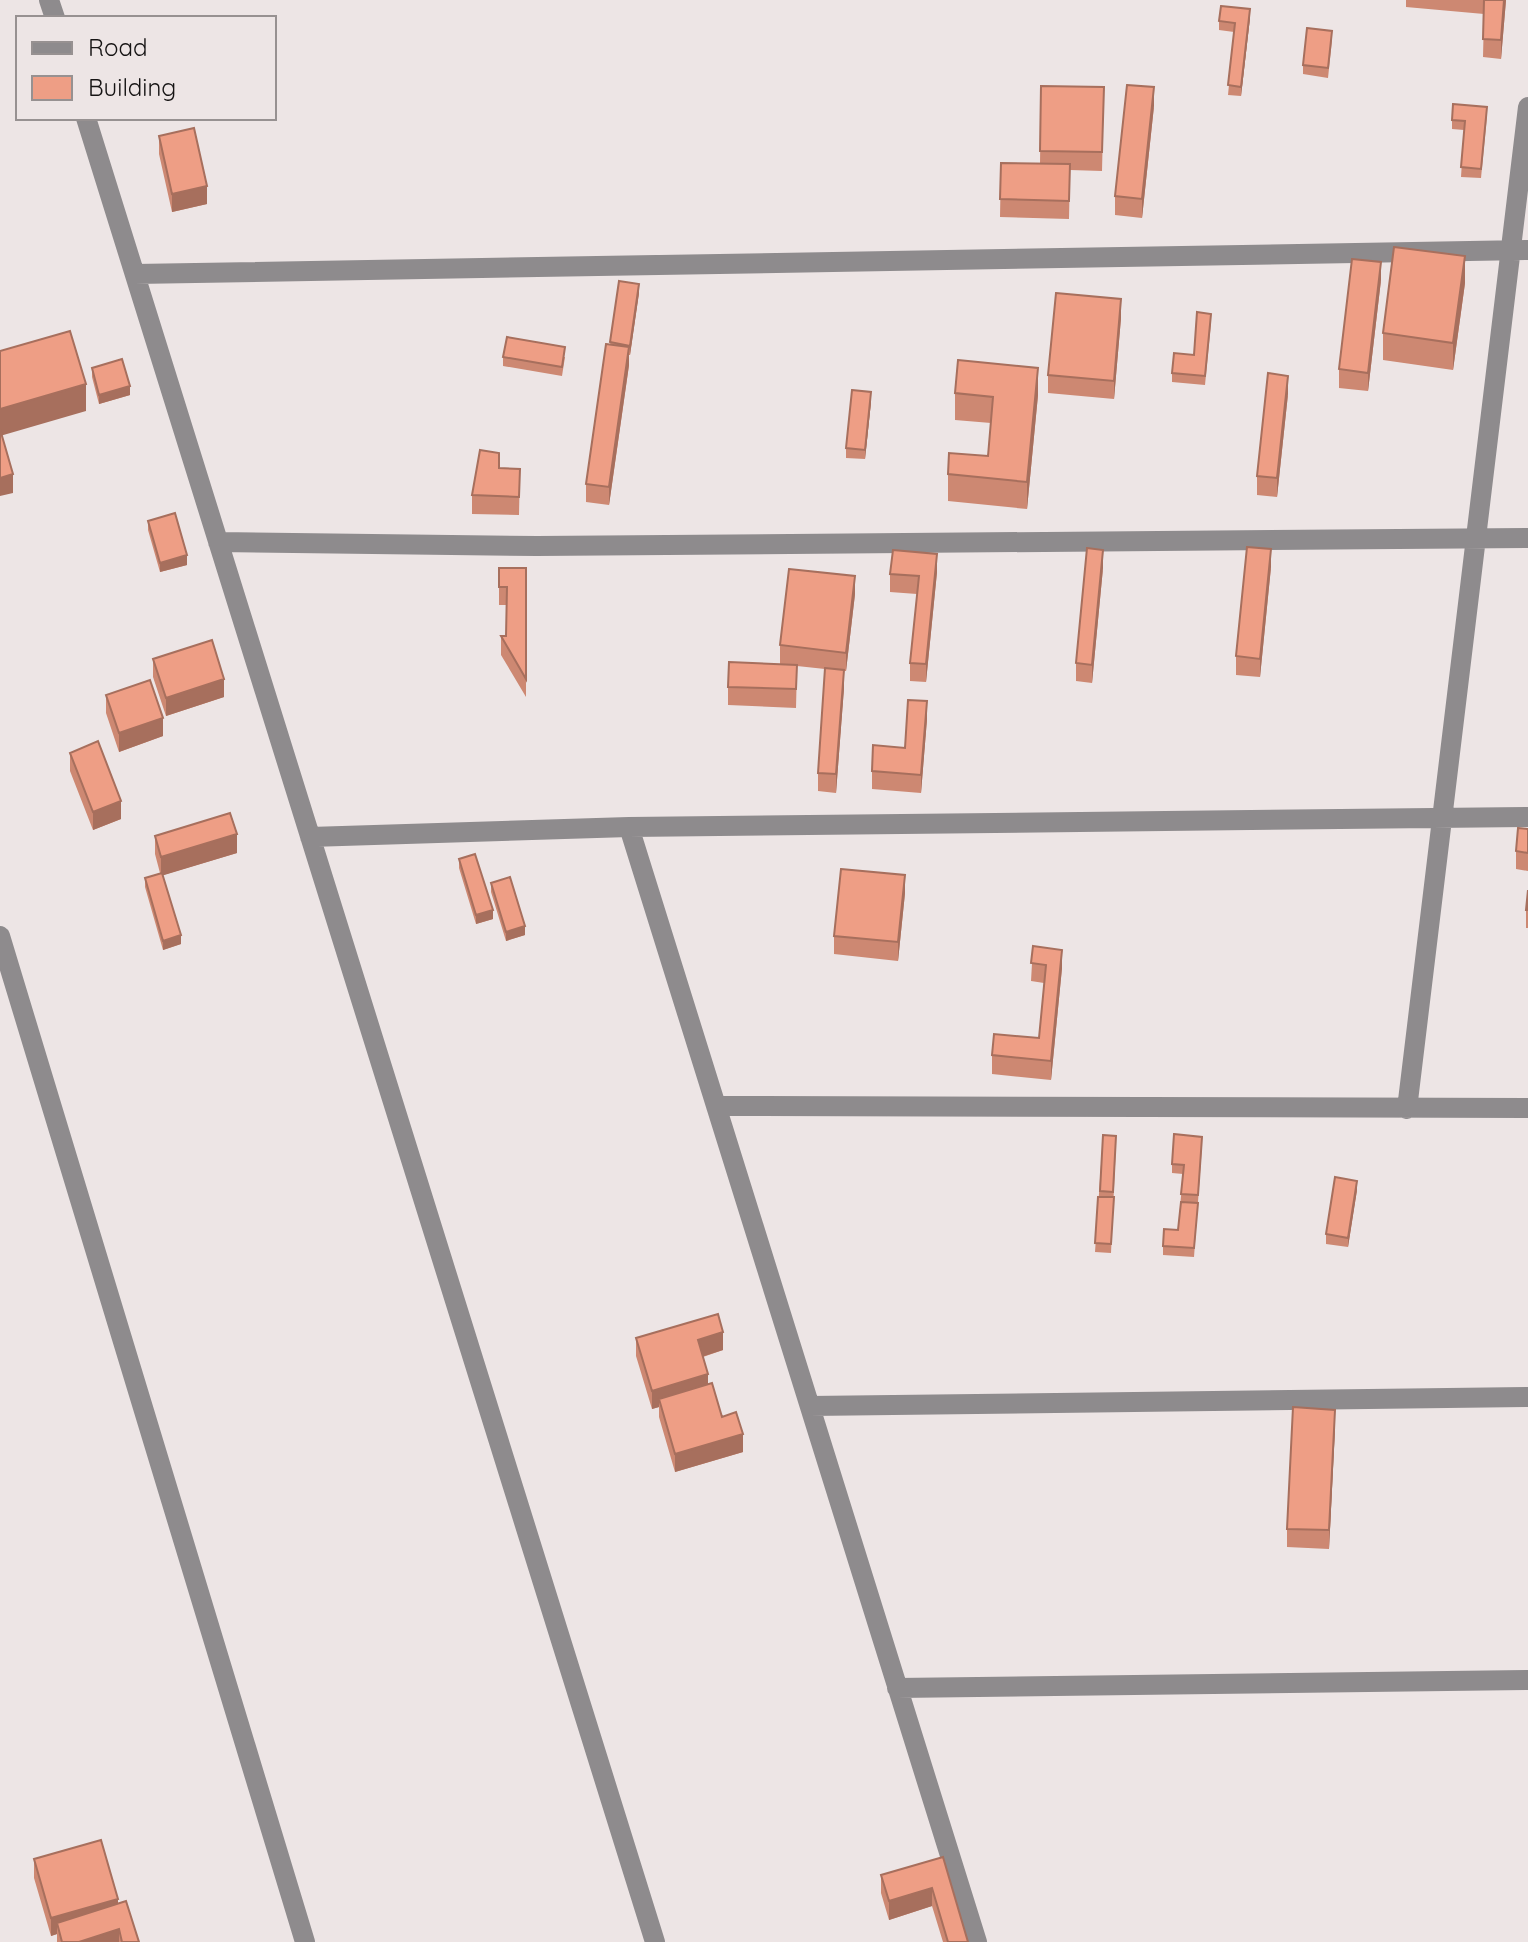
<svg xmlns="http://www.w3.org/2000/svg" width="1528" height="1942" font-family="Quicksand,sans-serif">
	<rect width="100%" height="100%" fill="#ede5e5"/>
	<g fill="none" stroke-linecap="round" stroke-linejoin="round">
		<!-- minor -->
		<path stroke="#8e8b8d" stroke-width="20" d="M49 0 55 18
			M86 118 655 1942
			M135 274 1528 250
			M218 542 537 546 1528 538
			M629 827 977 1942
			M310 837 629 827 1528 817
			M0 936 305 1942
			M716 1106 1528 1108
			M1407 1109 1528 107
			M810 1406 1528 1397
			M897 1688 1528 1680"/>
	</g>
	<!-- wall -->
	<path fill="#cd8872" d="M1406 0H1506L1501 59 1483 57 1484 14 1406 7Z
		M1250 18 1241 96 1228 95 1234 32 1219 30V21Z
		M1332 40 1328 78 1303 74V65Z
		M1041 86 1104 87 1102 171 1070 170 1069 219 1000 217 1001 163 1040 164Z
		M1154 106 1142 218 1115 215V196Z
		M1487 116 1481 178 1461 177 1464 130 1452 129V120Z
		M159 136 207 204 172 212 159 154Z
		M1381 280 1368 391 1339 388V369Z
		M619 281 639 293 630 355H629V365L609 505 586 502V484L610 345Z
		M1465 283 1453 370 1383 360V333Z
		M1121 318 1114 399 1048 393V375Z
		M1211 323 1205 385 1172 382V373L1194 355Z
		M503 357H565L562 376 503 366Z
		M92 368 130 395 99 404 92 377Z
		M955 393 1038 395 1027 509 948 501V474L988 456 991 423 955 420Z
		M1288 394 1277 497 1257 495V476Z
		M871 402 865 459 846 458V448Z
		M499 468 520 469 519 515 472 514V495Z
		M148 521 187 565 160 572 148 530Z
		M1271 567 1260 677 1236 675V656Z
		M499 568H526V697L501 655V636H506V605H499Z
		M1103 568 1092 683 1076 681V663Z
		M937 572 926 682 910 681V663L917 594 890 592V574Z
		M855 594 846 671H844V688L836 793 818 791V773L825 669 797 666 796 708 728 705V687L794 665 780 664V645Z
		M153 659 224 697 166 716 153 677Z
		M106 695 163 736 119 752 106 713Z
		M927 719 921 793 872 789V771L905 748Z
		M70 753 121 819 93 830 70 771Z
		M1528 829V871L1516 869V851Z
		M155 836 237 853 163 875 181 944 163 950 145 887V878L160 873 155 854Z
		M459 859 493 919 476 924 459 868Z
		M491 883 525 935 506 941 491 892Z
		M1528 890V928H1526V910Z
		M905 893 898 961 834 954V936Z
		M1033 946 1062 968 1051 1080 992 1074V1055L1039 1038 1044 983 1031 981Z
		M1103 1135 1116 1145 1111 1253 1095 1252Z
		M1202 1146 1194 1257 1163 1255V1246L1178 1230 1183 1174 1172 1173V1164Z
		M1357 1190 1348 1247 1326 1244V1234Z
		M636 1338 723 1350 703 1357 708 1384 722 1417 743 1452 675 1472 659 1417V1407L652 1409 636 1356Z
		M1335 1428 1329 1549 1287 1547V1529Z
		M943 1857 968 1942H943L932 1906 889 1920 881 1893V1875Z
		M34 1859 118 1904 139 1942H57V1934L51 1936 34 1878Z"/>
	<!-- shaded-wall -->
	<path fill="#a76f5d" d="M1504 0H1506L1501 59V40Z
		M1250 9V18L1241 96V87Z
		M1154 87V106L1142 218V199Z
		M207 186V204L172 212V194Z
		M1465 256V283L1453 370V343Z
		M1381 262V280L1368 391V373Z
		M639 284V293L630 355V346Z
		M1121 299V318L1114 399V381Z
		M629 347V365L609 505V487Z
		M1038 368V395L1027 509V482Z
		M1288 376V394L1277 497V478Z
		M86 384V411L0 436V409Z
		M130 386V395L99 404V395Z
		M871 392V402L865 459V450Z
		M13 474V493L0 496V478Z
		M1271 549V567L1260 677V659Z
		M1103 550V568L1092 683V665Z
		M937 554V572L926 682V664Z
		M187 555V565L160 572V563Z
		M855 576V594L846 671V653Z
		M844 670V688L836 793V774Z
		M224 679V697L166 716V698Z
		M927 701V719L921 793V775Z
		M163 718V736L119 752V733Z
		M121 801V819L93 830V812Z
		M237 834V853L161 876V857Z
		M905 875V893L898 961V942Z
		M493 910V919L476 924V915Z
		M525 926V935L506 941V932Z
		M181 935V944L163 950V941Z
		M1062 950V968L1051 1080V1061Z
		M1357 1181V1190L1348 1247V1238Z
		M723 1332V1350L698 1358V1340Z
		M708 1374V1393L659 1399V1407L652 1409V1391Z
		M1335 1410V1428L1329 1549V1530Z
		M743 1434V1452L675 1472V1454Z
		M932 1888V1906L889 1920V1901Z
		M118 1899V1917L57 1923V1934L51 1936V1918Z
		M119 1929V1942H79Z"/>
	<!-- building -->
	<path fill="#ee9e85" stroke="#a76f5d" stroke-width="2" d="M1484 0H1504L1501 40 1483 39Z
		M1221 6 1250 9 1241 87 1228 85 1235 23 1219 21Z
		M1307 28 1332 31 1328 68 1303 65Z
		M1127 85 1154 87 1142 199 1115 196Z
		M1041 86 1104 87 1102 152 1040 151Z
		M1453 104 1487 107 1481 169 1461 167 1465 121 1452 120Z
		M194 128 207 186 172 194 159 136Z
		M1001 163 1070 164 1069 201 1000 199Z
		M1394 247 1465 256 1453 343 1383 333Z
		M1352 259 1381 262 1368 373 1339 369Z
		M619 281 639 284 630 346 610 342Z
		M1056 293 1121 299 1114 381 1048 375Z
		M1197 312 1211 314 1205 376 1172 373 1174 353 1194 355Z
		M70 331 86 384 0 409V351Z
		M507 337 565 347 562 367 503 357Z
		M606 344 629 347 609 487 586 484Z
		M122 359 130 386 99 395 92 368Z
		M958 360 1038 368 1027 482 948 474 949 453 988 456 993 397 955 393Z
		M1268 373 1288 376 1277 478 1257 476Z
		M852 390 871 392 865 450 846 448Z
		M0 429 13 474 0 478Z
		M480 450 499 453V468L520 469 519 497 472 495Z
		M175 513 187 555 160 563 148 521Z
		M1247 547 1271 549 1260 659 1236 656Z
		M1087 548 1103 550 1092 665 1076 663Z
		M893 550 937 554 926 664 910 663 919 576 890 574Z
		M499 568H526V679L501 636H506L507 587H499Z
		M789 569 855 576 846 653 780 645Z
		M212 640 224 679 166 698 153 659Z
		M729 662 797 665 796 689 728 687Z
		M825 668 844 670 836 774 818 773Z
		M150 680 163 718 119 733 106 695Z
		M908 700 927 701 921 775 872 771 873 745 905 748Z
		M98 741 121 801 93 812 70 753Z
		M230 813 237 834 161 857 155 836Z
		M1518 828 1528 829V853L1516 851Z
		M475 854 493 910 476 915 459 859Z
		M841 869 905 875 898 942 834 936Z
		M162 873 181 935 163 941 145 878Z
		M510 877 525 926 506 932 491 883Z
		M1528 890V910H1526Z
		M1033 946 1062 950 1051 1061 992 1055 994 1034 1039 1038 1046 965 1031 963Z
		M1174 1134 1202 1137 1198 1195 1181 1194 1184 1165 1172 1164Z
		M1103 1135 1116 1136 1113 1192 1100 1191Z
		M1335 1177 1357 1181 1348 1238 1326 1234Z
		M1098 1197H1114L1111 1244 1095 1243Z
		M1181 1202 1198 1203 1194 1248 1163 1246 1164 1229 1178 1230Z
		M718 1314 723 1332 698 1340 708 1374 652 1391 636 1338Z
		M712 1383 722 1417 736 1412 743 1434 675 1454 659 1399Z
		M1293 1407 1335 1410 1329 1530 1287 1529Z
		M101 1840 118 1899 51 1918 34 1859Z
		M943 1857 968 1942H948L932 1888 889 1901 881 1875Z
		M126 1901 139 1942H122L119 1929 79 1942H62L57 1923Z"/>
	<!-- legend -->
	<rect x="16" y="16" width="260" height="104" fill="#ede5e5" stroke="#979191" stroke-width="2"/>
	<rect x="32" y="42" width="40" height="12" fill="#8e8b8d" stroke="#979191" stroke-width="2"/>
	<text x="88" y="56" font-size="24" fill="#161414">Road</text>
	<rect x="32" y="76" width="40" height="24" fill="#ee9e85" stroke="#979191" stroke-width="2"/>
	<text x="88" y="96" font-size="24" fill="#161414">Building</text>
</svg>
